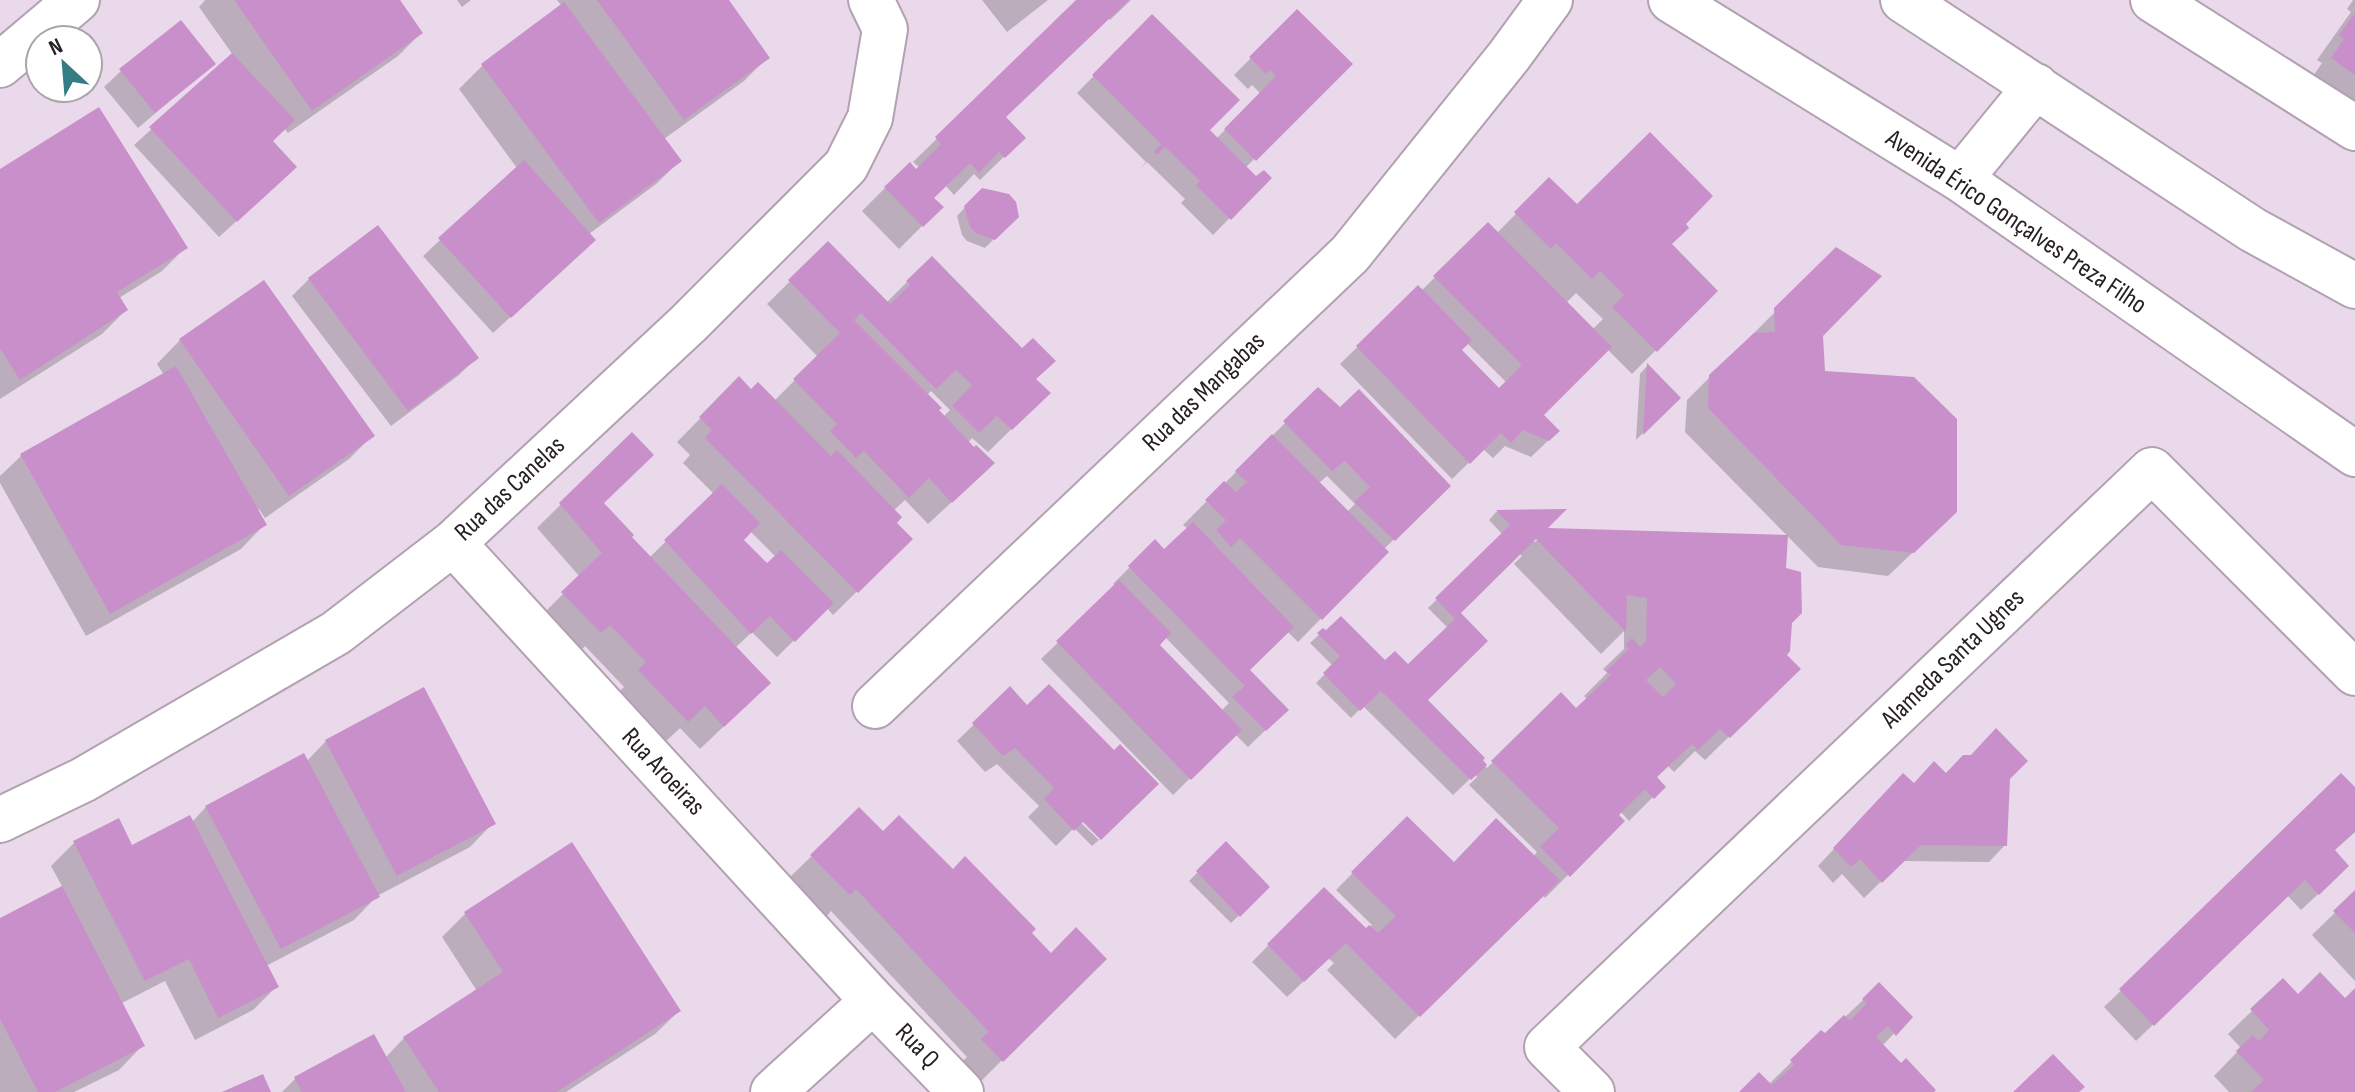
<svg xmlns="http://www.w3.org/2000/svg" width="2355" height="1092" font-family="'Sofia Sans Condensed',sans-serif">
	<rect width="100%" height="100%" fill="#ead9ea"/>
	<!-- shadow -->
	<path fill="#0003" fill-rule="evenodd" d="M205 0H398L421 33 398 56 288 133 284 128 271 141 278 183 219 237 134 145 233 55 199 7Z
		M457 0H471L462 7Z
		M557 0H726L767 58 744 81 664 139 680 161 656 184 589 234 577 256 493 333 423 256 517 168 459 89 482 66 562 6Z
		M982 0H1048L1007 32Z
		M1079 0H1131L1110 20 1108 18 1003 118 1023 138 980 180 974 174 954 195 945 185 932 198 941 207 899 249 862 211 885 188 916 172 920 168 913 162Z
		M2353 0H2355V118L2309 82 2322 63 2317 60 2351 12 2347 9Z
		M1297 12 1350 65 1245 168 1256 179 1269 178 1213 235 1181 203 1185 199 1147 162 1139 170 1146 162 1077 93 1152 17 1207 130 1216 139 1261 94 1252 85 1248 89 1234 75Z
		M213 64 138 128 104 87 121 71Z
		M0 172 185 248 162 271 119 298 126 310 102 334 0 399Z
		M1549 180 1577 207 1683 225 1669 244 1715 291 1632 374 1607 349 1541 415 1558 431 1531 457 1505 446 1493 458 1483 449 1452 479 1340 364 1418 288 1421 291 1488 225 1497 233ZM1576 293 1603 319 1592 330 1566 303ZM1467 343 1506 382 1499 391 1459 350Z
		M982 190 1017 216 985 248 967 241 962 235 957 216Z
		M828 244 886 303 907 282 1034 379 1048 393 988 452 972 438 968 443 969 486 928 524 905 500 893 511 894 523 910 539 833 615 827 608 777 657 752 632 735 648 745 706 700 749 680 728 663 744 616 695 624 687 585 646 577 655 540 617 580 577 537 528 632 434 601 503 649 558 714 494 683 463 690 455 677 442 739 379 750 391 774 401 818 357 767 304ZM931 391 950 410 943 417 927 395ZM750 531 776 557 767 566 741 540Z
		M1837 250 1821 335 1823 373 1931 535 1888 576 1818 567 1685 432 1687 400Z
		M309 279 476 358 459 375 391 426 292 296Z
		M180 340 372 436 349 459 265 518 259 509 256 511 264 525 241 549 86 636 0 483V476L21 456 164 375 157 364Z
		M1647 366 1678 398 1636 440 1640 374Z
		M1318 390 1340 410 1448 486 1384 549 1386 552 1298 642 1287 631 1247 671 1286 710 1248 747 1235 734 1173 795 1041 659 1116 586 1113 584 1155 542 1164 552 1188 529 1183 525ZM1327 476 1355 504 1347 512 1319 483ZM1165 637 1229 703 1221 711 1157 645Z
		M1562 511 1533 540 1535 542 1550 530 1784 570 1790 623 1784 655 1798 669 1705 760 1695 751 1674 772 1667 765 1655 777 1653 797 1629 821 1620 811 1616 815 1622 821 1545 898 1542 895 1395 1039 1327 970 1334 963 1328 958 1287 997 1252 962 1324 889 1366 931 1372 925 1336 890 1407 818 1453 865 1533 857 1537 852 1469 785 1477 777 1475 774 1453 795 1363 706 1351 718 1316 683 1333 666 1310 643 1323 631 1385 663 1408 667 1448 628 1428 608 1503 535 1489 520 1496 512ZM1519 553 1522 556 1514 564 1601 654 1624 631V649L1603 669 1607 673 1584 696 1588 700 1576 711 1561 695 1487 768 1425 700 1458 613Z
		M1010 689 1027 708 1083 819 1080 822 1099 840 1092 846 1074 828 1056 846 1028 817 1039 806 997 764 985 772 957 741Z
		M326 741 493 823 470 847 377 896 354 920 266 966 276 987 253 1010 195 1040 165 981 120 1004 142 1046 119 1070 74 1092H0V920L63 888 51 866 75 842 131 847 192 822 206 807 306 762Z
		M1946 775 2008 778 2005 845 1989 862 1902 861 1864 898 1842 874 1833 883 1818 866 1886 793Z
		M2341 776 2355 790V830L2333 851 2330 883 2301 910 2287 895 2136 1041 2104 1007Z
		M859 810 883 834 950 869 1029 933 1050 955 1104 959 978 1084 959 1064 967 1057 831 911 826 917 788 879Z
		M1226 844 1268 887 1231 923 1189 881Z
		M571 845 679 1011 655 1034 566 1092H282L295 1079 385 1058 404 1038 477 991 442 937 465 914Z
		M2355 893V981L2312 935Z
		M2283 981 2298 997 2345 1001 2355 991V1092H2229L2214 1076 2241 1048 2228 1034Z
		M1879 985 1910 1017 1882 1046 1932 1092H1742L1768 1085 1821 1033 1825 1036Z"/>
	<!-- building -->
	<path fill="#c98fca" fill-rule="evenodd" d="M234 0H400L423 33 312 111Z
		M597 0H729L770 58 684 120Z
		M1076 0H1129L1006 117 1026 138 1005 158 999 152 979 173 970 163 934 198 944 207 923 227 884 187 910 162 916 169 941 144 935 137Z
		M564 2 682 161 599 223 481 64Z
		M1297 9 1353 64 1256 161 1224 129 1276 76 1270 70 1266 74 1249 57Z
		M2355 13V75L2331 58 2344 39 2339 35Z
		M1152 14 1240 100 1210 130 1256 176 1264 170 1272 178 1231 220 1196 185 1200 181 1165 147 1157 155 1154 152 1161 144 1092 75Z
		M181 20 216 64 155 113 119 69Z
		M232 53 295 120 273 141 297 167 237 222 149 127Z
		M99 107 188 248 117 292 128 310 20 380 0 348V169Z
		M1650 132 1713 196 1686 224 1689 228 1672 244 1718 291 1657 352 1612 307 1624 295 1600 271 1592 279 1556 243 1551 249 1514 212 1549 177 1577 204Z
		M524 160 596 240 511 318 438 238Z
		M982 188 1009 194 1016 202 1019 217 995 240 976 233 970 227 964 206Z
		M1488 222 1612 347 1544 415 1560 431 1549 441 1523 430 1511 443 1501 433 1470 464 1356 346 1418 285 1472 340 1462 350 1499 388 1522 365 1433 276Z
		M378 225 479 358 408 411 308 278Z
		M828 241 890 304 910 285 906 281 932 256 1022 348 1033 338 1056 361 1036 379 1051 393 1012 430 997 416 979 433 952 406 972 385 956 370 936 389 861 313 854 320 942 408 939 410 974 447 976 445 995 463 952 503 929 478 909 498 864 451 856 458 830 431 837 424 793 379 840 333 788 280Z
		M1836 247 1882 276 1823 336 1825 371 1914 377 1957 419V512L1914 553 1841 545 1708 408 1709 375 1754 333 1775 332 1774 308Z
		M264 280 375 436 289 496 179 339Z
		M1647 363 1681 398 1643 435Z
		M176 366 267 525 110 614 20 454Z
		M739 376 751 389 758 382 831 456 837 450 902 517 897 523 913 539 858 593 705 438 712 430 699 417Z
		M1318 387 1340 407 1359 389 1451 486 1395 541 1354 502 1370 487 1345 461 1332 471 1283 421Z
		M632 432 654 455 604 503 634 535 632 537 771 683 724 727 705 706 688 722 638 670 646 662 610 625 601 633 561 592 602 553 559 503Z
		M1272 434 1389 552 1322 620 1240 538 1231 547 1216 530 1226 520 1205 500 1224 481 1236 492 1247 482 1235 471Z
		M722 484 760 523 744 540 767 563 781 550 834 603 795 642 770 616 751 634 664 540Z
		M1567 509 1548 528 1788 535 1786 568 1801 572 1802 613 1792 623 1790 651 1787 655 1801 669 1730 738 1720 729 1698 750 1692 744 1657 777 1666 787 1654 799 1645 789 1619 815 1625 821 1570 877 1540 847 1559 828 1491 761 1561 692 1576 708 1611 675 1606 671 1629 649 1625 645 1632 638 1640 647 1646 642 1647 598 1627 595 1626 632 1536 539 1461 613 1488 641 1428 700 1485 758 1483 760 1487 765 1471 780 1381 691 1360 711 1323 673 1340 656 1317 633 1323 628 1326 630 1341 616 1385 660 1395 651 1408 664 1455 619 1435 598 1510 525 1496 510ZM1660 667 1676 684 1663 697 1646 680Z
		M1193 522 1294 627 1250 670 1289 710 1266 731 1232 697 1245 686 1128 566 1155 539 1164 549Z
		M1119 580 1171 633 1160 645 1242 730 1191 780 1056 641Z
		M1049 684 1114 750 1120 744 1159 784 1101 840 1083 822 1074 831 1044 799 1054 788 1015 748 1003 756 972 723 1010 686 1027 705Z
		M424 687 496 824 397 876 325 740Z
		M1996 728 2028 761 2010 779 2007 846 1921 845 1882 883 1860 859 1851 867 1833 848 1903 773 1914 783 1934 761 1946 773 1963 755H1971Z
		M304 753 380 897 281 949 205 806Z
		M2341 773 2355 787V832L2335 850 2349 866 2319 895 2305 880 2154 1026 2119 989Z
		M859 807 883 831 899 815 953 869 965 856 1036 929 1032 933 1051 953 1076 927 1107 959 1003 1062 981 1039 989 1032 856 889 850 895 810 855Z
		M190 815 279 987 218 1018 189 959 145 981 73 841 119 818 132 845Z
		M1407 816 1454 862 1496 818 1560 880 1420 1017 1346 943 1304 982 1267 944 1324 887 1366 928 1369 925 1378 933 1396 916 1351 872Z
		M1226 841 1270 887 1240 917 1196 871Z
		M572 842 681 1011 557 1092H439L403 1037 503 972 464 912Z
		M62 886 145 1046 55 1092H38L0 1019V918Z
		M2355 890V933L2333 911Z
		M2320 972 2345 998 2355 988V1092H2251L2264 1080 2236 1051 2253 1035 2259 1041 2269 1030 2250 1009 2283 978 2298 994Z
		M1879 982 1913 1017 1896 1036 1888 1026 1876 1037 1901 1063 1906 1058 1936 1090 1934 1092H1739L1759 1072 1772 1085 1794 1065 1790 1060 1821 1030 1825 1033 1844 1015 1850 1021 1867 1003 1862 999Z
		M374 1034 406 1092H302L294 1077Z
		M2053 1054 2085 1087 2079 1092H2013Z
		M263 1074 271 1092H222Z"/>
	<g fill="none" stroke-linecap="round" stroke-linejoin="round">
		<!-- minor casing -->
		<g stroke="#b1a1b1" stroke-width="48">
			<path id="minor" d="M2153 0 2355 128
				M0 65 77 0
				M453 543 873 1001 961 1092
				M875 706 1350 254 1509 56 1550 0
				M0 820 83 780 336 633 453 543 688 324 846 166 870 118 885 29 871 0
				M773 1092 873 1001
				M1592 1092 1547 1047 2152 470 2355 673"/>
		</g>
		<!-- primary casing -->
		<g stroke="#b1a1b1" stroke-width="48">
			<path id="primary" d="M1671 0 1960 179 2355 454
				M1903 0 2253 230 2355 286
				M1960 179 2036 86"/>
		</g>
		<!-- minor -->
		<use href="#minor" stroke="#fff" stroke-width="44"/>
		<!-- primary -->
		<use href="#primary" stroke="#fff" stroke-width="44"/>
	</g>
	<g text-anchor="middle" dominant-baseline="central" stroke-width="8" stroke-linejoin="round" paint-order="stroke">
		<!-- street labels -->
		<g font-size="26" fill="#262026" stroke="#fff">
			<text transform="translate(2016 222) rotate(34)">Avenida Érico Gonçalves Preza Filho</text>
			<text transform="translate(1204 392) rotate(-44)">Rua das Mangabas</text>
			<text transform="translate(510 489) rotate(-43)">Rua das Canelas</text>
			<text transform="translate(1953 659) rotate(-44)">Alameda Santa Ugnes</text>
			<text transform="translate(663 772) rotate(47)">Rua Aroeiras</text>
			<text transform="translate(917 1046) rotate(46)">Rua Q</text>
		</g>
	</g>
	<!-- north arrow -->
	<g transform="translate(64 64) rotate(334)"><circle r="38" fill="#ffffff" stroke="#a8a6a8" stroke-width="2"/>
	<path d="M0-6L14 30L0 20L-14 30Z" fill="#357d84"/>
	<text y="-12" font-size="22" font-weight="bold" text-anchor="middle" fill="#262026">N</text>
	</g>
</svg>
